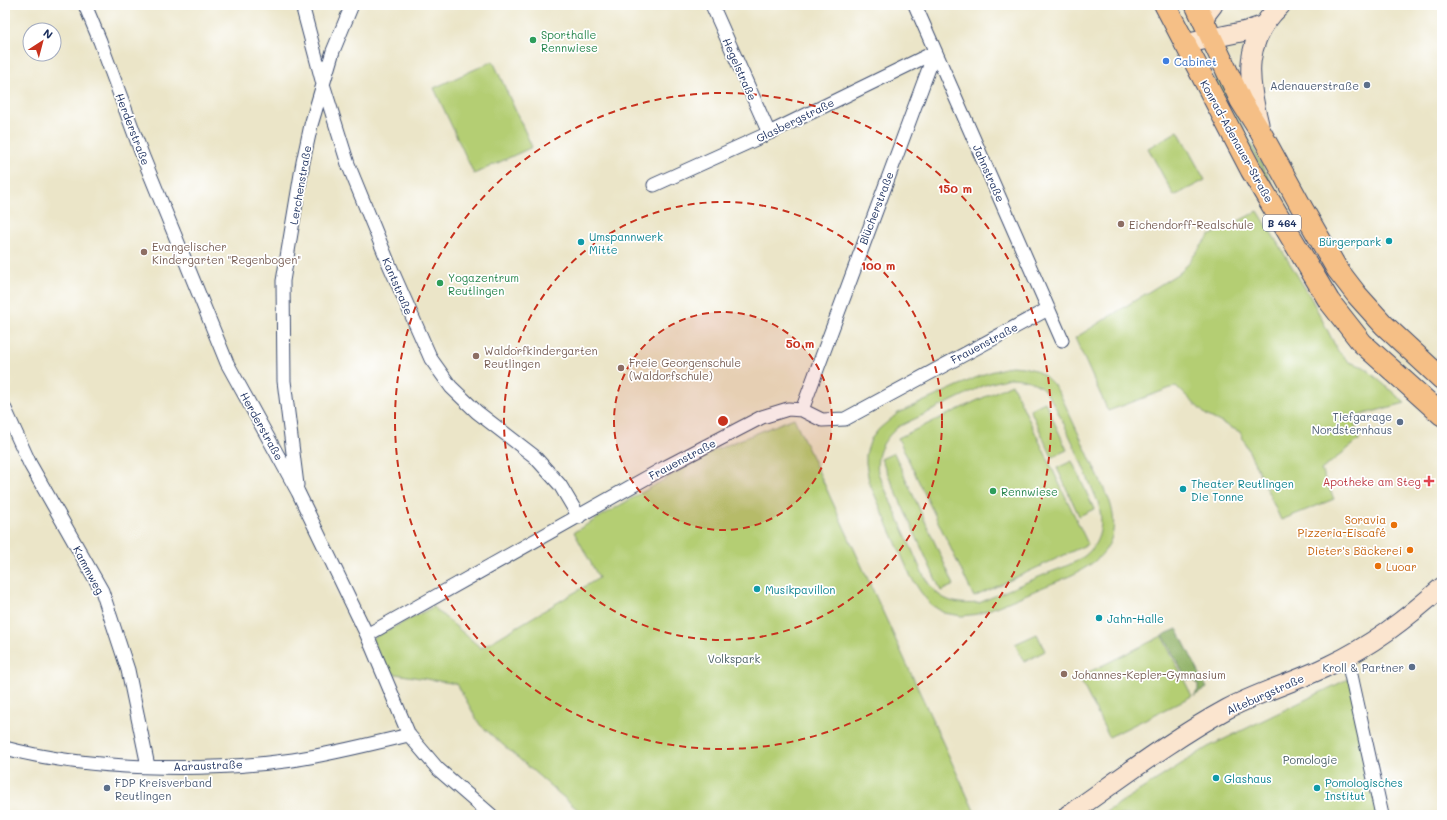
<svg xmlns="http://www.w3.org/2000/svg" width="1447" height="820" font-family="Mali,sans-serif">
	<rect width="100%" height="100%" fill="#fff"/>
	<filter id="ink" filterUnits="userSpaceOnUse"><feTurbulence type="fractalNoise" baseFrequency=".025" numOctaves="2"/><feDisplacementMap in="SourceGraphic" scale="8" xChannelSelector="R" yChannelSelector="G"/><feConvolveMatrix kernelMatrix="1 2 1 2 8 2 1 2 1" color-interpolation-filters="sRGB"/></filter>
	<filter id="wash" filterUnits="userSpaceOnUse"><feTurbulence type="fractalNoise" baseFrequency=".012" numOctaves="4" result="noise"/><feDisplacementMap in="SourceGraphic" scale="16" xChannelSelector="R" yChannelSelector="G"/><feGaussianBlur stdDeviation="0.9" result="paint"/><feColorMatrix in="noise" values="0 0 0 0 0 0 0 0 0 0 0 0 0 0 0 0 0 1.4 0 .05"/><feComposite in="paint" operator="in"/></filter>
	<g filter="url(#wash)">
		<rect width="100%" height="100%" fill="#ebe5c8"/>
		<!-- green -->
		<path fill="#b4ce73" stroke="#687e68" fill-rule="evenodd" d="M1212 58 1232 104 1271 183 1269 184 1216 82Z
			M493 61 532 147 474 174 434 88Z
			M1178 131 1205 180 1174 196 1148 148Z
			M1258 211 1311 298 1338 351 1349 362 1364 367 1405 403 1353 417 1359 440 1321 470 1334 499 1281 520 1240 432 1206 415 1176 386 1108 411 1075 338 1182 271 1209 236Z
			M1011 366 1023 367 1035 370 1046 377 1054 385 1061 396 1110 502C1127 556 1081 572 1041 588 1020 597 999 606 978 614L962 616 944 613 930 604 920 591 911 577 869 482 866 463V454L871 439 879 429 898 413 984 374ZM1009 378C1020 378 1031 380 1041 387 1058 401 1087 478 1098 502 1103 520 1102 537 1090 551 1079 563 1060 568 1046 574 1024 583 1001 593 979 603 947 606 933 596 920 568L878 473C875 454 883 440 898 427L985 385Z
			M1012 384 1088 544 974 597 898 438Z
			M1045 402 1067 450 1052 457 1030 409Z
			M794 418 976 815H584L480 725 457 684 389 673 371 639 433 607 481 648 599 578 574 532 715 450Z
			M894 453 954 585 941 591 881 459Z
			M1072 461 1094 509 1079 516 1057 468Z
			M1037 634 1045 651 1024 662 1015 644Z
			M1162 636 1192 696 1109 737 1079 677Z
			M1350 678 1380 815H1101L1208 747Z"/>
		<!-- forest -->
		<path fill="#8fb165" stroke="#557062" d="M1177 629 1207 688 1194 696 1198 690V684L1193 680 1186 679 1163 635Z"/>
	</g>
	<g filter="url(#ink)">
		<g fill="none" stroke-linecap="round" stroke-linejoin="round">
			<!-- minor casing -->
			<g stroke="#3a4a6e" stroke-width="15">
				<path id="minor" d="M85 5 100 41 143 157 227 363 298 492 367 635 409 735 438 769 491 815
					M302 5 323 84 348 164 389 264 431 359 451 387 477 412 534 456 560 485 579 517
					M712 5 769 133
					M915 5 1062 340
					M654 185 769 133 935 52
					M5 409 30 464 102 591 128 670 148 766
					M802 410 935 52
					M297 485 284 381 283 281 303 162 311 125 333 51 352 5
					M367 635 664 468 762 417 788 409 802 410 822 420 845 419 1048 309
					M1347 657 1382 815
					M5 748C87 770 200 772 285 761 325 756 369 744 409 735"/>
			</g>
			<!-- secondary casing -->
			<g stroke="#3a4a6e" stroke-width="21">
				<path id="secondary" d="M1203 18 1213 5
					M1184 44 1246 31 1264 25
					M1259 124C1247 78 1243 40 1281 5
					M1068 815C1120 779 1172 739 1227 709 1259 692 1295 682 1328 666 1371 646 1406 619 1442 587"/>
			</g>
			<!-- primary casing -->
			<g stroke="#3a4a6e" stroke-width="23">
				<path id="primary" d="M1165 5 1251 170 1329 301 1362 343 1442 415
					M1196 5 1241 101 1261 133 1302 208 1337 269 1357 295 1384 325 1442 379"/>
			</g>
			<!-- minor -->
			<use href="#minor" stroke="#fff" stroke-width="13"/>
			<!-- secondary -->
			<use href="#secondary" stroke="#fbe5cf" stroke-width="19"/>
			<!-- primary -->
			<use href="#primary" stroke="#f5bf86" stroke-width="21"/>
		</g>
	</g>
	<!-- distance rings -->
	<circle cx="723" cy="421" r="109" fill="#c8321e" fill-opacity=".12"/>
	<g fill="none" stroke="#c8321e" stroke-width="2" stroke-dasharray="7 5">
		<circle cx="723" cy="421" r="109"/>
		<circle cx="723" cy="421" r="219"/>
		<circle cx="723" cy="421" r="328"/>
	</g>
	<!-- markers -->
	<g fill="#2e9e5b" stroke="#fff" stroke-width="1.5">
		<circle cx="533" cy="40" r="4"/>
		<circle cx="440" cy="283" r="4"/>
		<circle cx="993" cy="491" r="4"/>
	</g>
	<circle fill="#3f7fe0" stroke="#fff" stroke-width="1.5" cx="1166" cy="61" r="4"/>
	<g fill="#5c6f8a" stroke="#fff" stroke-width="1.5">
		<circle cx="1367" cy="85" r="4"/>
		<circle cx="1400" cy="422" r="4"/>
		<circle cx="1412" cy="667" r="4"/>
		<circle cx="107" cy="788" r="4"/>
	</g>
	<g fill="#8d6e63" stroke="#fff" stroke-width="1.5">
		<circle cx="1121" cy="224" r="4"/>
		<circle cx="144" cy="252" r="4"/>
		<circle cx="476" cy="356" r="4"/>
		<circle cx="621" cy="368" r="4"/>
		<circle cx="1064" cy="674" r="4"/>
	</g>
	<g fill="#0f9aa8" stroke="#fff" stroke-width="1.5">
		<circle cx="1389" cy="241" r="4"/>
		<circle cx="581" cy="242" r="4"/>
		<circle cx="1183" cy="489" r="4"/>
		<circle cx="757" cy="589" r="4"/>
		<circle cx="1099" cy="618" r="4"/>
		<circle cx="1216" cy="778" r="4"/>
		<circle cx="1317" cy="788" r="4"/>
	</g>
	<path fill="#e0444e" stroke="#fff" stroke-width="1.5" d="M1427 475h4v4h4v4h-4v4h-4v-4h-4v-4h4z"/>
	<g fill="#e8710a" stroke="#fff" stroke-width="1.5">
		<circle cx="1394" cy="525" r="4"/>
		<circle cx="1410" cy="550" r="4"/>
		<circle cx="1378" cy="566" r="4"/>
	</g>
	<g text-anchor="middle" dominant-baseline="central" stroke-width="3.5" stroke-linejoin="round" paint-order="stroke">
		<!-- shield labels -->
		<rect fill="#fff" stroke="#5f6d8e" stroke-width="1" x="1263" y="215" width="38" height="16" rx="3"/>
		<g font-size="10" font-weight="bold" fill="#1b2f5e">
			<text x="1282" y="223">B 464</text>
		</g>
		<!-- leisure labels -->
		<g font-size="11" fill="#27864d" stroke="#fff" text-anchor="start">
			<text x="541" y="34">Sporthalle<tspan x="541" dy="13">Rennwiese</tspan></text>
			<text x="448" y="277">Yogazentrum<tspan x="448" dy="13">Reutlingen</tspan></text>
			<text x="1001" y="491">Rennwiese</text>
		</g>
		<!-- shop labels -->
		<g font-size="11" fill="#366cbe" stroke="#fff" text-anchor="start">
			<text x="1174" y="61">Cabinet</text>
		</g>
		<!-- street labels -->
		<g font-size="11" fill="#1b2f5e" stroke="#fff">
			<text transform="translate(740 69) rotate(66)">Hegelstraße</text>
			<text transform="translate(795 120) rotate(-26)">Glasbergstraße</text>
			<text transform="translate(133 129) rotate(69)">Herderstraße</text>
			<text transform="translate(1237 141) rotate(61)">Konrad-Adenauer-Straße</text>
			<text transform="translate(989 173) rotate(66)">Jahnstraße</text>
			<text transform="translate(300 185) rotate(-80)">Lerchenstraße</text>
			<text transform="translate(876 208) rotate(-69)">Blücherstraße</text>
			<text transform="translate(398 286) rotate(67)">Kantstraße</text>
			<text transform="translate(984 343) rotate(-28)">Frauenstraße</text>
			<text transform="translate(262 426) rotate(61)">Herderstraße</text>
			<text transform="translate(682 459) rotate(-28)">Frauenstraße</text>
			<text transform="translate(89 570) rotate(62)">Kammweg</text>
			<text transform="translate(1265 694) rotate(-24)">Alteburgstraße</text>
			<text transform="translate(208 765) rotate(-2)">Aaraustraße</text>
		</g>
		<!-- service labels -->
		<g font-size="11" fill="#4e5e75" stroke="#fff" text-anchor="end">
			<text x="1359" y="85">Adenauerstraße</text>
			<text x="1392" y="416">Tiefgarage<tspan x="1392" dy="13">Nordsternhaus</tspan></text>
			<text x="1404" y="667">Kroll &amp; Partner</text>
			<text x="115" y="782" text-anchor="start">FDP Kreisverband<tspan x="115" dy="13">Reutlingen</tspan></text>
		</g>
		<!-- education labels -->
		<g font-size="11" fill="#785e54" stroke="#fff" text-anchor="start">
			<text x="1129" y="224">Eichendorff-Realschule</text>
			<text x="152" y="246">Evangelischer<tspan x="152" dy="13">Kindergarten "Regenbogen"</tspan></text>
			<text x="484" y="350">Waldorfkindergarten<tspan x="484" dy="13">Reutlingen</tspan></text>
			<text x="629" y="362">Freie Georgenschule<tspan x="629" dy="13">(Waldorfschule)</tspan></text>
			<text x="1072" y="674">Johannes-Kepler-Gymnasium</text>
		</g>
		<!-- culture labels -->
		<g font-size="11" fill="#0d838f" stroke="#fff" text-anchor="start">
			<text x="589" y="236">Umspannwerk<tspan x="589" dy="13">Mitte</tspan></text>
			<text x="1381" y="241" text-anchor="end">Bürgerpark</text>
			<text x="1191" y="483">Theater Reutlingen<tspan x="1191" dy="13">Die Tonne</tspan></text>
			<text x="765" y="589">Musikpavillon</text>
			<text x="1107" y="618">Jahn-Halle</text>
			<text x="1224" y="778">Glashaus</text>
			<text x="1325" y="782">Pomologisches<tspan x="1325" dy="13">Institut</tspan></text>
		</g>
		<!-- health labels -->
		<g font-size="11" fill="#be3a42" stroke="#fff" text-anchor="end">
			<text x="1421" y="481">Apotheke am Steg</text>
		</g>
		<!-- food labels -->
		<g font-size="11" fill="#c56008" stroke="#fff" text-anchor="end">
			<text x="1386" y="519">Soravia<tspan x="1386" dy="13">Pizzeria-Eiscafé</tspan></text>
			<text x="1402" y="550">Dieter's Bäckerei</text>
			<text x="1386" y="566" text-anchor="start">Luoar</text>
		</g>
		<!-- park labels -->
		<g font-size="11" fill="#495f64" stroke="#fff">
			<text x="734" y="658">Volkspark</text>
			<text x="1310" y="759">Pomologie</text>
		</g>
	</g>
	<circle cx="723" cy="421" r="6" fill="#c8321e" stroke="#fff" stroke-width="2"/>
	<g font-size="12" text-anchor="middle" font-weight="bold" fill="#c8321e" stroke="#fff" stroke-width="3.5" stroke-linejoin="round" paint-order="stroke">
		<text x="955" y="193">150 m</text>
		<text x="878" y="270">100 m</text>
		<text x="800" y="348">50 m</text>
	</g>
	<!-- margin -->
	<rect width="1447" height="820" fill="none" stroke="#fff" stroke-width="20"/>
	<!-- north arrow -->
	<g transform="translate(42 42) rotate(36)"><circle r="19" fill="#ffffff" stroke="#a4acbf"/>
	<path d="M0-3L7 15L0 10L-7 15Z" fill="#c8321e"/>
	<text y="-6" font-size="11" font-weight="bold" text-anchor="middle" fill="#1b2f5e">N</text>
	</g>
</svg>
